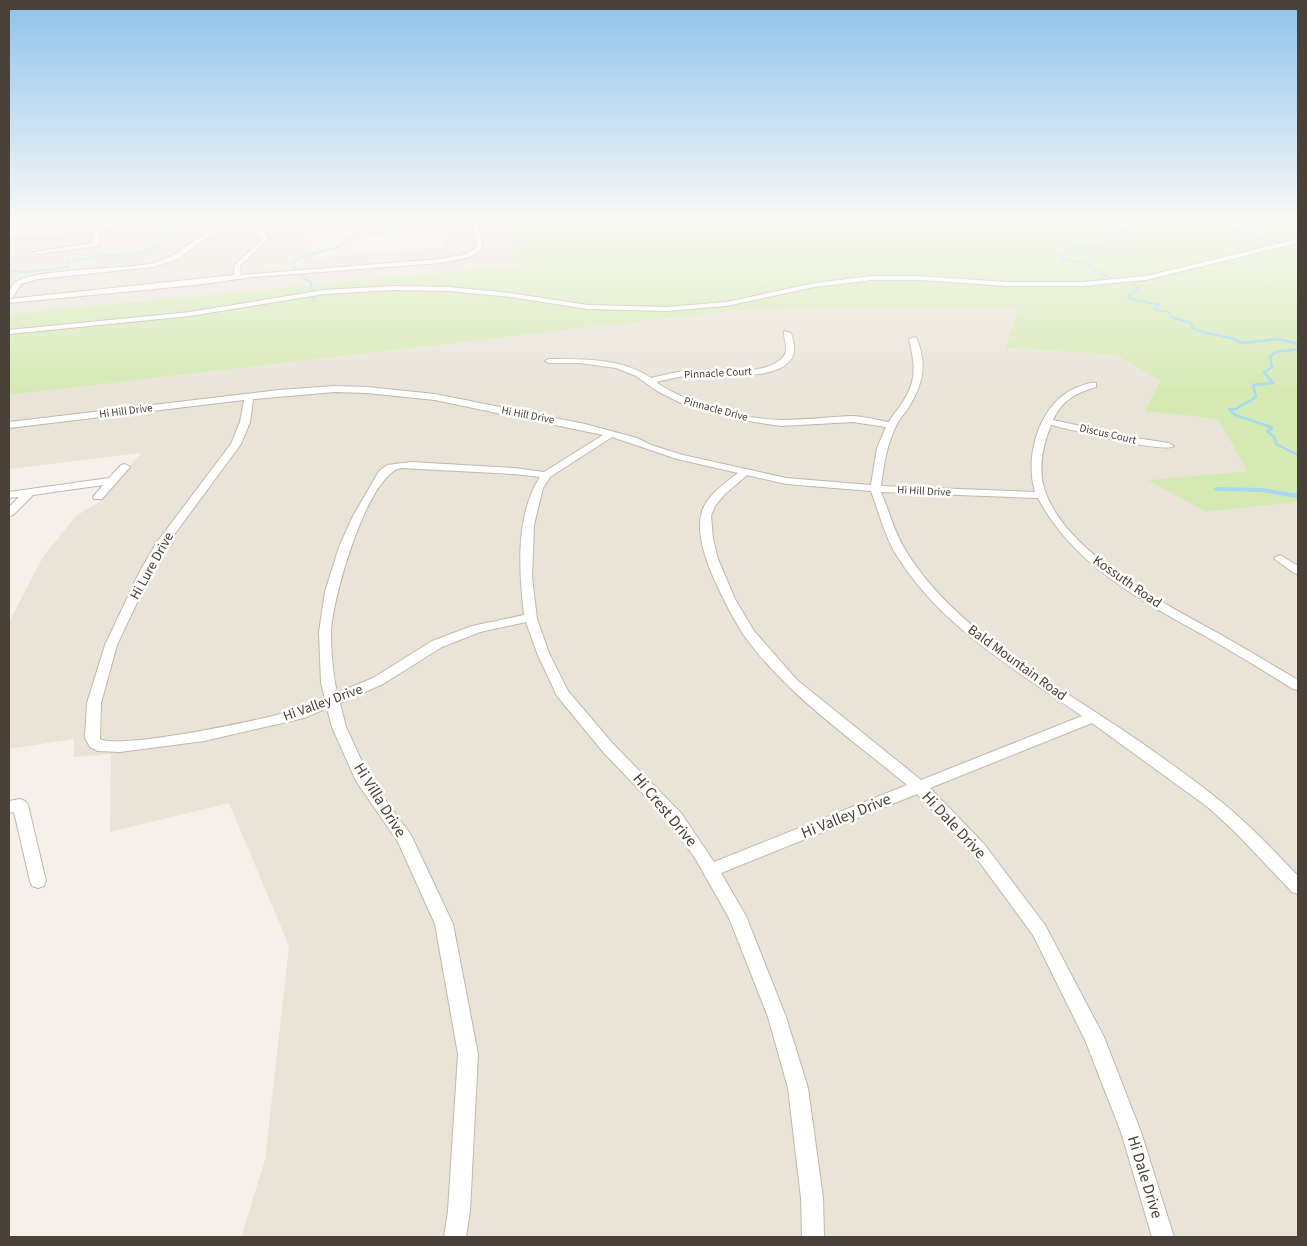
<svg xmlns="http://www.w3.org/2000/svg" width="1307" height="1246" font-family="'Source Sans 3',sans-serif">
	<rect width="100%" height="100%" fill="#f5f1ea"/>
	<!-- residential -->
	<path fill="#e9e3d8" d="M25 221H182L183 225 233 221H302L316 258 442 247 445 221H508L519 265 9 314V241Z
		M1020 308 1005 348 1116 355 1160 381 1145 411 1218 419 1247 471 1149 480 1206 512 1298 502V1237H241L265 1160 289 946 229 803 110 832 111 754 74 757V739L9 749V622L43 557 76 516 99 502 141 453 9 469V395L740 310Z"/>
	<!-- green -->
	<path fill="#d5e9b3" d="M508 221H1298V502L1206 512 1148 480 1247 471 1218 419 1145 411 1160 381 1116 355 1005 348 1019 308 740 310 9 395V314L519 265Z"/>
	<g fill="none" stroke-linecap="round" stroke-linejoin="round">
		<!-- stream-far2 -->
		<path stroke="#a7d9f2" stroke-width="2" d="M1222 221 1231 223 1234 230 1255 238 1298 245
			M9 239 59 238 106 233 125 228 196 221
			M9 271 29 272 68 267 67 262 104 255 127 256 143 252 158 244 174 230 177 223
			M1111 279 1084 263 1060 259 1064 257 1059 254 1073 252 1071 249H1078L1079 247 1092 248 1107 242 1109 237 1123 233 1121 231 1130 227 1125 222 1120 221
			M1133 284 1139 288 1129 295 1128 298 1159 305 1154 308 1155 310 1169 312 1171 317 1191 323 1192 328 1208 334
			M314 301 311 282 304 279 291 263 306 255 339 247 345 241 359 234 391 232 398 225 396 223 402 221"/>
		<!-- stream-far1 -->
		<path stroke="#a7d9f2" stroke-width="2.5" d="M1203 332 1231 338 1243 343 1279 339 1298 344
			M1298 345V349L1275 352 1270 357 1272 367 1264 372 1273 383 1253 385 1256 396C1251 403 1241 403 1237 409H1229L1235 415 1271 427 1272 429 1267 431 1275 438 1276 444 1298 455"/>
		<!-- stream -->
		<path stroke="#a7d9f2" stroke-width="4" d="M1216 489 1261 490 1298 496"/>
		<!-- minor casing -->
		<g stroke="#c1b8ac" stroke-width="2">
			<path id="minor" d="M53 221H98L95 223H56Z
				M110 221H116L100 232 98 246 37 254 34 252 93 243 95 230Z
				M472 221H478L482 249 470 257 440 263 253 277 195 285 9 303V299L234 275V266L263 238 249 230H226L211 235 176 260 153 267 38 279 21 284 12 298H9C9 292 11 285 16 282 34 269 122 269 149 264 179 259 195 233 223 227 229 225 236 226 243 226 253 226 263 229 269 238L240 266 241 275 440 259 466 254 477 247Z
				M1298 239V243L1146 280 1083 286H1007L919 280H872L815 287 726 306 667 311 588 309 510 297 449 291 392 290 324 294 190 316 9 334V330L190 312 324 290 392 286 449 287 510 293 588 305 667 307 726 302 815 283 872 276H919L1007 282H1083L1146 276Z
				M784 331 791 333C793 339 795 346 794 352 788 383 716 375 694 375 681 376 669 379 656 382 685 403 747 420 782 420 805 420 828 417 851 416 863 416 876 420 889 422 891 417 895 413 898 409 917 383 916 369 909 339L916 337C928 364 923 386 907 410 904 414 900 418 898 422 887 443 884 463 881 486L1035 492C1024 455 1040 401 1078 387 1084 385 1090 382 1096 383V387C1076 393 1062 400 1053 420L1136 438 1169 443 1174 446C1165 454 1068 429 1051 425 1043 445 1038 466 1044 488 1063 551 1161 602 1216 632 1244 648 1271 664 1298 680V690L1293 689C1264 671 1235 653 1205 636 1142 601 1073 565 1038 498L881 492C889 511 895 534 906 551 957 635 1067 690 1146 746 1170 763 1196 781 1219 800 1248 823 1273 850 1298 876V894L1292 892 1236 833 1209 808 1092 723 930 788 984 844 1045 925 1104 1037 1141 1132 1174 1237H1152L1121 1132 1085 1040 1033 935 972 852 917 794 721 873 746 916 786 1017 808 1088 823 1198 824 1237H802L801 1198 788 1088 768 1017 729 918 695 858 669 821 604 753 557 696 537 653 526 622 480 632 442 647 383 684 340 703 346 727 370 779 411 835 453 924 478 1054 470 1211 466 1237H444L448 1211 458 1054 435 924 398 842 356 781 332 727 327 708 304 718 204 741 120 752 98 751 90 747 85 738 87 703 105 645 140 571 157 542 231 444 240 422 244 400 9 428V422L279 390 335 386 367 387 435 394 585 424 637 438 651 445 683 455 786 478 871 485 877 448 886 427 853 422 781 426 754 422 717 414 681 403 657 391 636 376 616 368 579 363H549L545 361 549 359C583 359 622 358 651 378 664 375 678 371 693 370 718 369 764 378 783 357 790 350 783 339 784 331ZM335 392 367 393 435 400 603 435 544 472 514 468 411 462 387 465 379 471 352 518 339 547 325 592 319 632 321 683 325 699C317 702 309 706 300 709 272 718 121 750 100 739L101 703 117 645 152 571 168 543 241 444 250 422 253 399ZM612 437 677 459 738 473C724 484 705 496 701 515 697 534 705 557 712 574 721 595 731 615 743 634 785 694 852 739 907 785L714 862 681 813 614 745 568 691 549 653 537 619 532 577 534 525 543 488 550 477ZM401 468 514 474 540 477C515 516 519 571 524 615L472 626 432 641 373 678 337 693C333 675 331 652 331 632 332 599 367 475 401 468ZM747 475 786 484 871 491C878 510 884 533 894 551 937 624 1014 669 1082 716L921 780 797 680 754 631 735 599 718 559 713 539 711 516 715 506 724 495Z
				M125 464 130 467 102 499H94L93 497 103 485 33 495 13 515 9 516V507L19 497 9 498V492L109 478 121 465Z
				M1280 555 1298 566V574L1294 573 1276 560 1274 558Z
				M20 799 25 801 28 805 46 881 44 886 38 888 32 886 30 881 14 812 9 813V801Z"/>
		</g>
		<!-- minor -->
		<use href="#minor" fill="#fff" fill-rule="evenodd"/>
	</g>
	<!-- sky -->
	<linearGradient id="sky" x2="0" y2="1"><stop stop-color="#8ec3ec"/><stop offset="0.56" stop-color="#faf9f6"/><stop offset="1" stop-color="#faf9f6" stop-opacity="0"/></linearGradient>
	<rect width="1307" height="395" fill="url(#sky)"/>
	<g text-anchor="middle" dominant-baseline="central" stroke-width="5" stroke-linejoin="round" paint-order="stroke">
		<!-- far-street labels -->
		<g font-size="11" fill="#4a4138" stroke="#fff">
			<text transform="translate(718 373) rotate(-3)">Pinnacle Court</text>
			<text transform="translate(716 409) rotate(15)">Pinnacle Drive</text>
			<text transform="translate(126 411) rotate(-7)">Hi Hill Drive</text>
			<text transform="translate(528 415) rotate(11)">Hi Hill Drive</text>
			<text transform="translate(1108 434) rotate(13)">Discus Court</text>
			<text transform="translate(924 491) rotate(3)">Hi Hill Drive</text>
		</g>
		<!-- street labels -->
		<g font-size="14" fill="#4a4138" stroke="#fff">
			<text transform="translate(152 566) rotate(-61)">Hi Lure Drive</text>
			<text transform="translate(1127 582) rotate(35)">Kossuth Road</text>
			<text transform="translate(1017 663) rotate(36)">Bald Mountain Road</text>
			<text transform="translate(323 703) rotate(-20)">Hi Valley Drive</text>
		</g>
		<!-- near-street labels -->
		<g font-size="16" fill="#4a4138" stroke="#fff">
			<text transform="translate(380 800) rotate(58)">Hi Villa Drive</text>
			<text transform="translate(665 810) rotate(50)">Hi Crest Drive</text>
			<text transform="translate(846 816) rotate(-22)">Hi Valley Drive</text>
			<text transform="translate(954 825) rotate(47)">Hi Dale Drive</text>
			<text transform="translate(1145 1177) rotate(73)">Hi Dale Drive</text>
		</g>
	</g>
	<!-- border -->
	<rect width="1307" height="1246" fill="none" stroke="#4a4138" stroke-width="20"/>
</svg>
